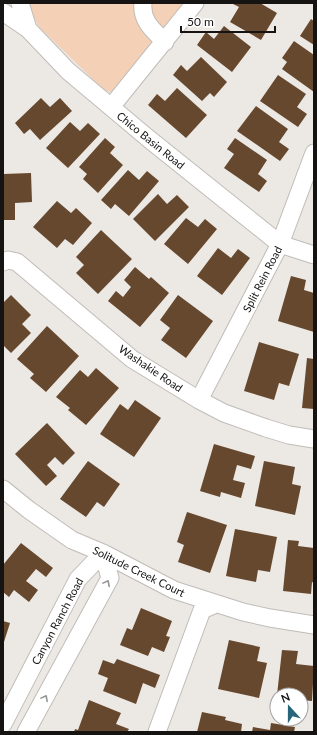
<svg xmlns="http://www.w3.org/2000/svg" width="317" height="735" font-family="Lato,sans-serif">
	<rect width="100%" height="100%" fill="#ece8e4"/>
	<!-- green -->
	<path fill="#f4d1b6" d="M25 3H185L115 89 110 92 104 90 40 28Z"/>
	<!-- building -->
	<path fill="#66482e" d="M231 3H260L277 13 261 40 230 22 239 7Z
		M311 19 314 21V45L300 36Z
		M224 26 251 47 232 72 197 45 206 32 214 39Z
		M294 41 314 55V92L282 69 287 62 282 58Z
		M201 57 227 82 214 97 210 93 202 101 173 75 181 65 187 71Z
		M278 75 306 94 297 107 307 114 298 127 260 101Z
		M177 88 207 115 186 138 148 105 157 94 165 101Z
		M41 98 50 107 60 98 72 111 40 140 30 129 24 134 15 123Z
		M256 106 288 129 279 142 289 149 280 161 237 131Z
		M70 122 80 131 88 123 100 134 68 168 46 148Z
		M105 138 115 147 110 153 123 165 98 193 83 179 87 174 79 167Z
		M235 138 267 160 258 174 267 181 259 192 224 168 234 154 227 149Z
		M128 170 139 180 147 171 159 181 129 216 115 204 111 209 101 200Z
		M31 173 32 202 15 203V220H3V174Z
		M158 194 167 204 177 195 189 207 155 241 133 219Z
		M57 201 71 213 76 208 92 223 73 245 65 239 57 248 33 227Z
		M186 218 198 227 205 219 217 229 188 264 164 244Z
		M101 230 132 259 98 294 76 273 84 265 76 257Z
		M218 248 231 258 238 249 250 258 222 295 197 276Z
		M135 267 149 279 151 277 169 293 140 327 108 301 116 291 123 297 131 287 124 280Z
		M291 276 306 280 304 290 314 293V332L278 321Z
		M11 295 31 315 22 324 31 333 11 353 3 345V303Z
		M178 295 213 321 186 358 161 340 170 328 160 320Z
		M47 326 79 356 46 392 30 378 34 374 17 359Z
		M259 342 299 354 289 386 279 383 274 400 244 391Z
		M307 358 314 359V409L302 408Z
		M96 368 119 388 86 425 68 410 70 408 56 397 80 370 88 377Z
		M135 400 161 418 134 457 100 434 120 404 128 410Z
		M47 423 75 453 63 465 55 457 47 465 57 476 46 486 15 454Z
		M214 444 255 456 251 469 237 465 233 480 245 483 241 498 221 492 220 497 200 491Z
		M88 461 120 484 104 507 97 502 86 517 60 499Z
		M264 461 295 467 292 484 301 486 295 515 255 506Z
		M187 512 227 525 210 573 178 562 184 545 177 542Z
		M235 529 277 537 270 572 258 570 256 582 226 576Z
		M288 540 299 541 298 546 314 548V583L312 582 311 594 283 591Z
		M21 543 53 568 46 577 36 569 26 581 38 590 29 602 14 590 9 597 3 592V565Z
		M141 608 172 621 166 636 170 637 164 652 152 647 148 656 120 645 127 628 132 630Z
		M3 621 10 623 3 645Z
		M229 640 260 647 257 661 267 663 259 698 218 689Z
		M282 650 298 651 296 664 314 666 312 701 301 700V695H277Z
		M117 659 160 675 155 688 143 683 136 704 103 691 108 678 98 674 103 660 114 664Z
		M89 700 121 713 116 724 129 729 127 732H74L75 729 78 730Z
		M202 712 226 717 225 720 242 724 241 732H197Z
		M271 723 295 727 294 732H252L253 727 270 730Z"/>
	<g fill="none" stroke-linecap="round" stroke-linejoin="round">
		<!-- minor casing -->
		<g stroke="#c0bcb8" stroke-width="19">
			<path id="minor" d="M20 3 28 29
				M143 3C141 21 153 30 165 42
				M3 12 28 29 68 71 149 139 280 244 314 255
				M111 107 195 3
				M3 262 8 260 17 262 132 359 199 400 224 413 266 428 289 435 314 439
				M199 400 280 244 314 153
				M3 489 29 510 72 540 103 553 174 590 243 612 270 618 314 625
				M3 724 78 579 103 553
				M26 732 110 578 103 553
				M157 732 202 610 216 604"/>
		</g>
		<!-- minor -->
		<use href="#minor" stroke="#fff" stroke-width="17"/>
	</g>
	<!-- one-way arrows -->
	<defs><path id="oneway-chevron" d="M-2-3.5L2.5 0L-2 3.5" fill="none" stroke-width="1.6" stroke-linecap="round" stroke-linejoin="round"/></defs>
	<g stroke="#969595">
		<use href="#oneway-chevron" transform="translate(107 583) rotate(-62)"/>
		<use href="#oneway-chevron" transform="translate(45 698) rotate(-62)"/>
	</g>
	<g text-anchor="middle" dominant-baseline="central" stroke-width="4" stroke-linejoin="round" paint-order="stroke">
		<!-- street labels -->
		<g font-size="11" fill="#151413" stroke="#fff">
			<text transform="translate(151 140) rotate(39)">Chico Basin Road</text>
			<text transform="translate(262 279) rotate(-63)">Split Rein Road</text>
			<text transform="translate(151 368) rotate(34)">Washakie Road</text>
			<text transform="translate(139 571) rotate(26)">Solitude Creek Court</text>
			<text transform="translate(57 621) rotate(-62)">Canyon Ranch Road</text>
		</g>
	</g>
	<!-- border -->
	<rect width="317" height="735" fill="none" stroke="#151413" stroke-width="8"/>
	<!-- north arrow -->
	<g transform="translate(289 707) rotate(339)"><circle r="19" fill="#ffffff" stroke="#a1a1a1"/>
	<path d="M0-3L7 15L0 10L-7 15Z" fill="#27657b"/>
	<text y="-6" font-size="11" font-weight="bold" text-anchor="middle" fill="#151413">N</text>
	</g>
	<!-- scale -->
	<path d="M181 26v6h94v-6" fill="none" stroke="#151413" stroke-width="2"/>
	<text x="187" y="26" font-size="12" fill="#151413" stroke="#ffffff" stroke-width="3" paint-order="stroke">50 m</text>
</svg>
